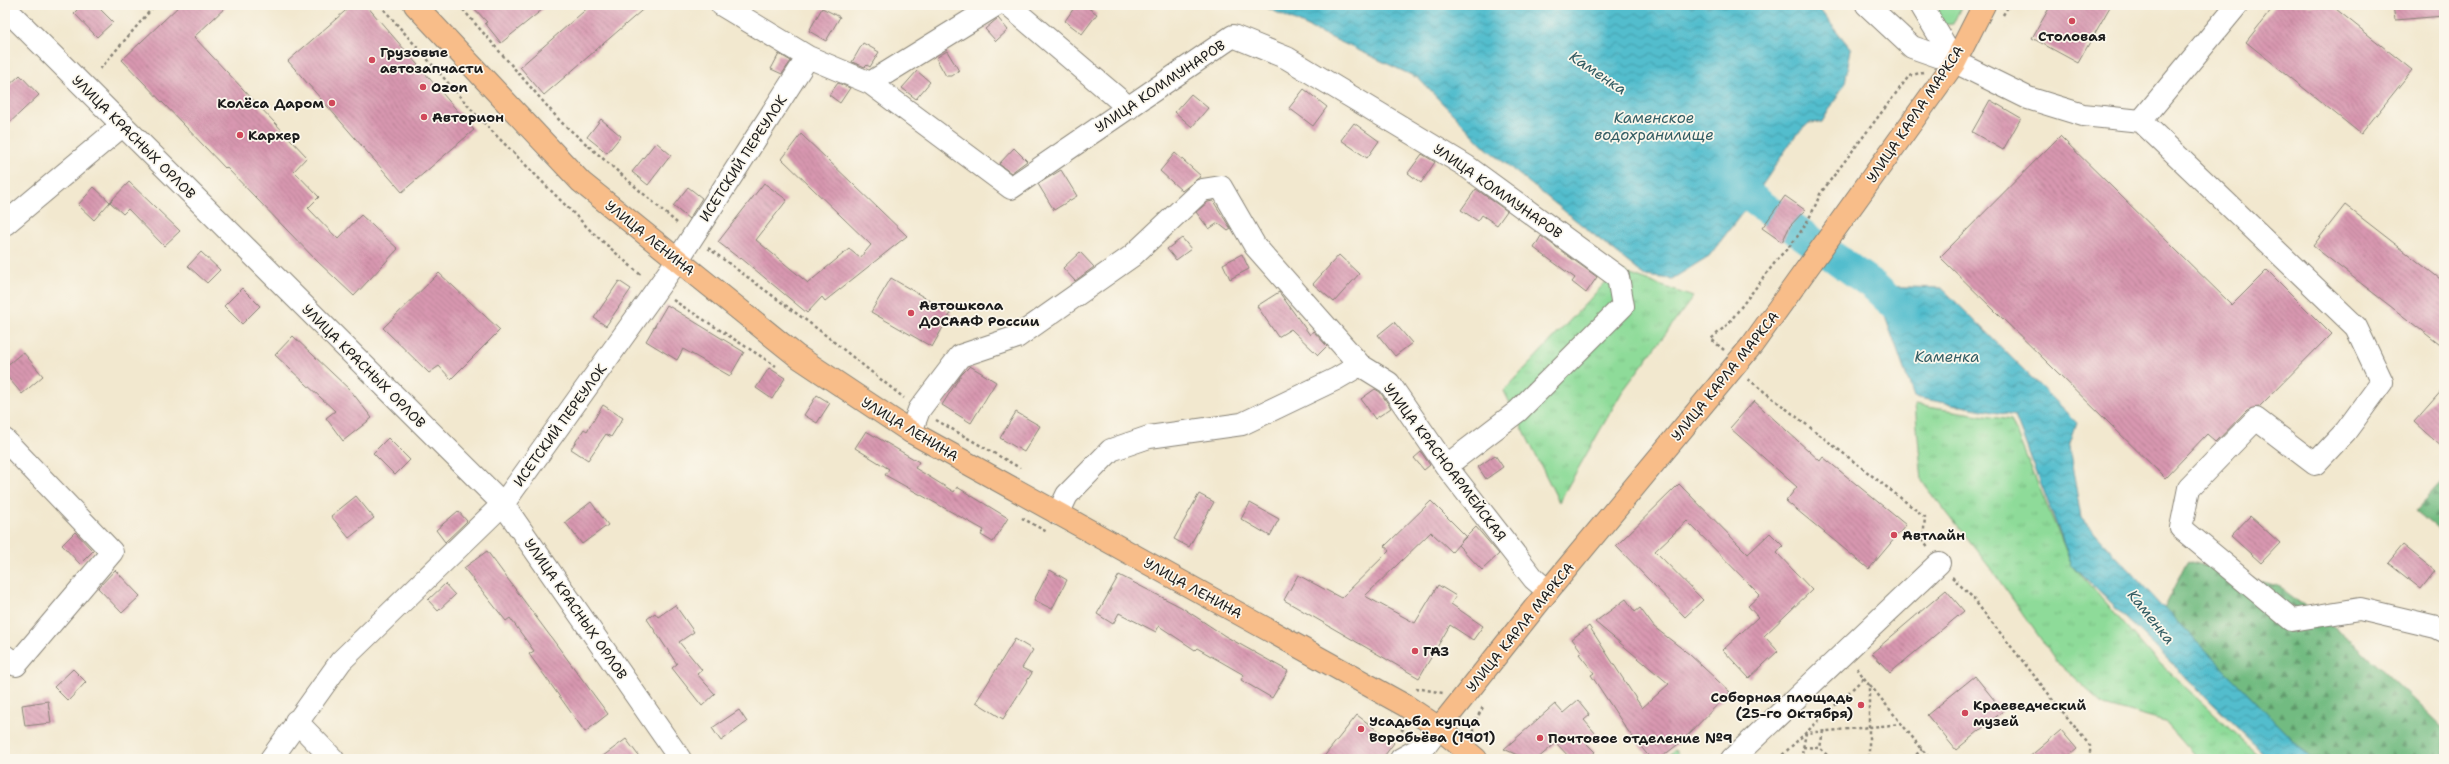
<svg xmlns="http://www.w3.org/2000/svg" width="2449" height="764" font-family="'Shantell Sans',sans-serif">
	<defs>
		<pattern id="grass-tufts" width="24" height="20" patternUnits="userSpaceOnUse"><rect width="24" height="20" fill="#8edb99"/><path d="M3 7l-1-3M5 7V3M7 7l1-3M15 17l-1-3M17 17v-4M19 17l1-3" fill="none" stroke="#7abb83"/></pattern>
		<pattern id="forest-firs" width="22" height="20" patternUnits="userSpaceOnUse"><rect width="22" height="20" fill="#72bb81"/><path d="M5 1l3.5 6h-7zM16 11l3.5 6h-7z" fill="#5d9769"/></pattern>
		<pattern id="water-waves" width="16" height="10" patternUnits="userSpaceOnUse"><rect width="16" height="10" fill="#52bdcd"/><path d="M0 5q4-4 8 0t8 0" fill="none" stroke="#4399a6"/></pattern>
		<pattern id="building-back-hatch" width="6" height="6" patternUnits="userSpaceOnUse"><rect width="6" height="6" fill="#d897b0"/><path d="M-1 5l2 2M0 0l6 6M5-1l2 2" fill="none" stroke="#ae7a8e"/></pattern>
	</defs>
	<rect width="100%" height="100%" fill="#fbf7ec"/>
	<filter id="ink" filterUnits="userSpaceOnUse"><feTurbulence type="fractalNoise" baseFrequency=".025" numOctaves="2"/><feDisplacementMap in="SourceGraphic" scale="8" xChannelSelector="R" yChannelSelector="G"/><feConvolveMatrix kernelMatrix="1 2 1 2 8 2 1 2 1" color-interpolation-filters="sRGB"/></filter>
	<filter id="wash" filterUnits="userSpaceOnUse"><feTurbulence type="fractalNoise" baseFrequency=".012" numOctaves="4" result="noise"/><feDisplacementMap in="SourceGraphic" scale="16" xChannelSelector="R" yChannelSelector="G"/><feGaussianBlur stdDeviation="0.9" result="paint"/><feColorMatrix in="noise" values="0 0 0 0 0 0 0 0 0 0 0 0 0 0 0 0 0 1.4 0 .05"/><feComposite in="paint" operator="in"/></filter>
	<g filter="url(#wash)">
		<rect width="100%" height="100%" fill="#f2e8cf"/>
		<!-- grass -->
		<path fill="url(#grass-tufts)" stroke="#557c5a" d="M1930 5H1962L1953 24 1942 25Z
			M1617 270 1693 297 1622 392 1559 502 1504 391Z
			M1915 405 2011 420 2072 565 2152 656 2262 759H2198L2165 722 2104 705 2057 662 1994 573 1922 481Z
			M1675 750 1682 759H1665Z"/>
		<!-- forest -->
		<path fill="url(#forest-firs)" stroke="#476c4e" d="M2444 480V534L2416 510Z
			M2188 561 2278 586 2353 642 2444 729V759H2311L2164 609Z"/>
		<!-- water -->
		<path fill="url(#water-waves)" stroke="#376c74" d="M1261 5H1816L1851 49 1845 83 1822 122 1809 123 1795 136 1753 199 1709 256 1672 279 1645 276 1485 147 1418 78Z
			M1874 286 1942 288 2077 423 2069 447 2081 518 2159 603 2311 759H2269L2072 565 2015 416 1914 397Z"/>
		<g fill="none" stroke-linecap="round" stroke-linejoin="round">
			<!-- river -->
			<path stroke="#52bdcd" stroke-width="31" d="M1721 170 1753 199 1874 286 1905 315"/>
		</g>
		<g id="blocks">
			<!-- building -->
			<path fill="url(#building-back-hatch)" d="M82 5H96L113 22 97 37 74 13Z
				M180 5H228L194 37 307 157 294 171 319 197 308 208 338 239 361 215 398 249 354 296 317 261 226 167 225 168 122 60Z
				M352 5H366L474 130 402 192 288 61Z
				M471 5H548L501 43 485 23 487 22Z
				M591 5H648L544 95 520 67Z
				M1076 5H1084L1097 14 1082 34 1065 21Z
				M2051 5H2111L2078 63 2032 38Z
				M2275 5H2331L2412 70 2361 134 2246 42Z
				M2393 5H2444V16L2395 20Z
				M822 8 840 17 826 41 809 31Z
				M998 18 1008 30 996 41 985 29Z
				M863 43 879 52 870 67 867 65 865 67 852 62Z
				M947 51 959 71 952 76H946L936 58Z
				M779 54 791 61 782 74 771 69Z
				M917 71 930 82 916 99 902 88Z
				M20 75 39 95 5 127V89Z
				M838 83 850 88 840 103 829 95Z
				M1304 89 1327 107 1313 126 1289 108Z
				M1191 94 1208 108 1192 127 1175 112Z
				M1990 100 2021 118 2003 150 1972 132Z
				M601 119 621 136 607 153 587 137Z
				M1354 123 1379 141 1367 158 1341 140Z
				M801 134 907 236 825 301 822 297 807 313 741 258 740 259 718 242 764 183 787 200 756 240 808 283 849 249 860 258 871 245 782 159Z
				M2060 136 2232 305 2267 270 2331 334 2259 407 2247 410 2216 442 2207 434 2165 478 1940 257Z
				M656 142 671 155 648 185 632 172Z
				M1014 148 1027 161 1011 173 999 164Z
				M1175 153 1201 176 1182 191 1160 171Z
				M1422 154 1435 162 1421 183 1408 173Z
				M1061 170 1077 196 1054 210 1038 184Z
				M129 182 180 231 164 246 128 209 123 214 110 202Z
				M94 187 110 202 94 220 78 205Z
				M688 187 702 198 689 219 673 206Z
				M1476 189 1507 211 1497 225 1482 215 1478 221 1461 210Z
				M1785 196 1805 210 1790 226 1782 242 1762 228Z
				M1213 201 1231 229 1228 231 1218 223 1209 229 1196 212 1208 202Z
				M2345 205 2444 282V348L2313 246Z
				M1541 236 1597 277 1586 293 1572 282 1575 278 1534 248Z
				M1182 238 1191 249 1176 260 1167 249Z
				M201 252 220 270 207 283 188 266Z
				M1080 252 1094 267 1075 281 1063 268Z
				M1242 254 1249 269 1230 279 1223 264Z
				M1339 255 1359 274 1334 302 1313 284Z
				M439 273 500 330 451 379 439 366 429 373 383 328Z
				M891 278 951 313 932 347 871 312Z
				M619 281 631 289 606 326 594 318Z
				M242 288 260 306 242 324 224 306Z
				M1279 292 1310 335 1313 331 1327 346 1318 355 1291 329 1278 337 1257 306Z
				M667 305 744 352 730 376 683 349 677 360 646 341Z
				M1394 322 1412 343 1395 356 1378 335Z
				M293 336 351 391 372 418 343 441 326 418 335 411 275 355Z
				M23 352 43 376 22 394 5 374V367Z
				M970 366 996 382 971 423 942 405 961 375Z
				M769 368 785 378 772 399 756 388Z
				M2444 388V449L2414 422Z
				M1375 389 1380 392 1391 408 1375 419 1361 399Z
				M817 395 830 403 817 423 804 415Z
				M1754 401 1820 461 1823 457 1906 525 1869 569 1786 501 1797 487 1730 428Z
				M603 405 623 418 611 437 606 434 588 460 571 449 584 429 587 431Z
				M1016 412 1040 426 1024 452 1000 438Z
				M866 431 919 462 915 468 954 492 957 487 1008 518 993 542 981 535 984 530 885 475 889 469 855 448Z
				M388 438 410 460 395 475 373 453Z
				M1421 452 1430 465 1424 470 1414 458Z
				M1495 455 1503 467 1486 479 1478 467Z
				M1679 484 1748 554 1770 533 1783 546 1777 553 1812 590 1764 636 1778 651 1749 678 1723 650 1758 617 1748 606 1760 595 1687 521 1655 551 1703 600 1685 617 1616 546Z
				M1199 494 1214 502 1189 547 1174 539Z
				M356 496 374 518 349 538 331 516Z
				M1431 501 1466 536 1452 552 1431 532 1365 596 1415 623 1438 585 1456 596 1451 604 1483 626 1473 640 1450 625 1419 678 1284 600 1298 575 1341 598 1389 551 1385 546Z
				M591 502 608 525 582 544 565 522Z
				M1250 503 1279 519 1270 536 1241 519Z
				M458 511 467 521 445 542 436 530Z
				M2250 516 2280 543 2261 563 2231 536Z
				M1476 527 1499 554 1482 570 1458 545Z
				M75 532 93 551 80 564 62 545Z
				M2403 545 2435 571 2421 589 2388 563Z
				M487 551 608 714 585 732 529 654 534 651 510 618 506 621 464 568Z
				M115 570 140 596 122 613 98 588Z
				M1050 570 1067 580 1052 609 1034 600Z
				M1119 575 1181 607 1225 636 1288 671 1272 698 1241 680 1244 675 1197 648 1195 650 1159 626 1156 632 1119 613 1113 624 1097 614Z
				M445 584 455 595 438 611 428 600Z
				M1946 590 1964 611 1890 673 1872 653Z
				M1626 599 1635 612 1640 608 1654 627 1689 654 1730 692 1681 742 1659 759H1651L1628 731 1591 675 1594 673 1579 654 1582 652 1572 639 1589 626 1642 708 1669 684 1595 622Z
				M675 605 694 632 679 642 702 670 697 674 715 694 702 706 672 668 677 664 647 619 655 613 658 617Z
				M1015 639 1033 650 1022 668 1032 673 1003 719 976 702Z
				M73 669 86 682 68 701 54 687Z
				M1975 676 2003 711 1956 750 1927 715Z
				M1578 700 1590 715 1584 720 1596 734 1586 743 1595 752 1587 759H1571L1556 743 1537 759H1526L1504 749 1555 704 1563 713Z
				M48 701 51 723 25 726 22 705Z
				M739 710 747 722 721 741 712 728Z
				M1357 715 1394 743 1382 759H1322Z
				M2061 730 2077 749 2065 759H2027Z
				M626 739 641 759H599Z"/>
		</g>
	</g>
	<g filter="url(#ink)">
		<use href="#blocks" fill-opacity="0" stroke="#878276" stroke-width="1"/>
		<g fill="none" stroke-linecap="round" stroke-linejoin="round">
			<!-- minor casing -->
			<g stroke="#878276" stroke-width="24">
				<path id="minor" d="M722 5 808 57 870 83 1011 188 1233 36 1287 58 1466 166 1618 277 1623 306 1518 411 1446 466
					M1008 5 1129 108
					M1867 5 1912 47 1955 62 2028 98 2083 115 2141 121 2356 327 2382 382 2346 431 2315 464 2256 419 2189 488 2181 528 2292 620 2360 609 2436 627 2444 631
					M1921 5 1955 62
					M5 8 503 504 680 759
					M870 83 996 5
					M2141 121 2237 5
					M5 224 123 125
					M911 432 919 410 960 356 1017 337 1132 256 1202 190 1221 187 1255 246 1360 365 1389 383 1446 466 1534 579 1548 591
					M5 440 112 552 16 665 5 656
					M1058 514 1067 495 1111 450 1149 437 1242 424 1336 379 1360 365
					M296 721 333 759
					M271 759 341 661 503 504 677 261 808 57
					M1401 759 1426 745 1439 728
					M1732 759 1939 563"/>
			</g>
			<!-- major casing -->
			<g stroke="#878276" stroke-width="24">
				<path id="major" d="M415 5 581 182 797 356 911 432 1406 706 1439 728 1476 759
					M1439 728 1548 591 1752 345 1955 62 1984 5"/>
			</g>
			<!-- path -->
			<path stroke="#878276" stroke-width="2.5" stroke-dasharray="3 3" stroke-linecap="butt" d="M380 5 478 117 592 232 642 276
				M459 5 561 122 677 223
				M2003 15 2009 5
				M100 69 155 5
				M708 248 819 330 904 398
				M673 300 776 366
				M1724 350 1711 339 1728 324 1780 256C1798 239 1811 218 1820 194L1909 76 1923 72
				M1748 379 1925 517 1923 540 1929 548
				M936 420 1020 468
				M1022 518 1047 532
				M1952 577 1971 596 2090 746V759
				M1857 668 1869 685V759
				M1870 685 1930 759
				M1416 688 1443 693
				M1386 719 1407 733
				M1823 731 1820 748 1831 759
				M1474 732V723L1483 707
				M1803 747 1820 748
				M1778 759 1865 677
				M1801 759 1806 733 1902 724
				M1912 759 1922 749"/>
			<!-- minor -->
			<use href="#minor" stroke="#fff" stroke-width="22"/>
			<!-- major -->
			<use href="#major" stroke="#f8bd89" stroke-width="22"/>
		</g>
	</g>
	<!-- markers -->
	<g fill="#d1495b" stroke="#fbf7ec" stroke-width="1.5">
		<circle cx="2072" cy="21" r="4"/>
		<circle cx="372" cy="60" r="4"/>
		<circle cx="423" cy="87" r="4"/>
		<circle cx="332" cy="103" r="4"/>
		<circle cx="424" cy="117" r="4"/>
		<circle cx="240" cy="135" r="4"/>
		<circle cx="911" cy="313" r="4"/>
		<circle cx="1894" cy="535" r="4"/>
		<circle cx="1415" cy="651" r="4"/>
		<circle cx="1861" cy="705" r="4"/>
		<circle cx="1965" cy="713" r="4"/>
		<circle cx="1361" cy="729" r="4"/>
		<circle cx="1540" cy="738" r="4"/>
	</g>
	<g text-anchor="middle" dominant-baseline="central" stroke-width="3.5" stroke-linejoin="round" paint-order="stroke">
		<!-- poi labels -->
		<g font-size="14" font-weight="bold" fill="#1c1c1c" stroke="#fbf7ec" text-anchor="start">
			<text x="2072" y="36" text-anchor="middle">Столовая</text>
			<text x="380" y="52">Грузовые<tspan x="380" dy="16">автозапчасти</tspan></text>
			<text x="431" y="87">Ozon</text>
			<text x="324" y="103" text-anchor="end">Колёса Даром</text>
			<text x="432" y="117">Авторион</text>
			<text x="248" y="135">Кархер</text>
			<text x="919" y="305">Автошкола<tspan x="919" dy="16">ДОСААФ России</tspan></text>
			<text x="1902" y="535">Автлайн</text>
			<text x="1423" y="651">ГАЗ</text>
			<text x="1853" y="697" text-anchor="end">Соборная площадь<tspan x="1853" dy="16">(25-го Октября)</tspan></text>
			<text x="1973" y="705">Краеведческий<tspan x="1973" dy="16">музей</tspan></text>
			<text x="1369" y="721">Усадьба купца<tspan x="1369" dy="16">Воробьёва (1901)</tspan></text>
			<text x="1548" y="738">Почтовое отделение №9</text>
		</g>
		<!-- street labels -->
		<g font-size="14" fill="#1c1c1c" stroke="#fbf7ec">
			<text transform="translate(1160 86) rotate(-34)">УЛИЦА КОММУНАРОВ</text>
			<text transform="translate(1915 114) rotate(-56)">УЛИЦА КАРЛА МАРКСА</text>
			<text transform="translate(134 137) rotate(45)">УЛИЦА КРАСНЫХ ОРЛОВ</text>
			<text transform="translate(743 158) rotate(-57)">ИСЕТСКИЙ ПЕРЕУЛОК</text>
			<text transform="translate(1498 191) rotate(35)">УЛИЦА КОММУНАРОВ</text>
			<text transform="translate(650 238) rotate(39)">УЛИЦА ЛЕНИНА</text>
			<text transform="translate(364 366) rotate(45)">УЛИЦА КРАСНЫХ ОРЛОВ</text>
			<text transform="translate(1725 376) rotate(-51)">УЛИЦА КАРЛА МАРКСА</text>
			<text transform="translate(560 425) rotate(-54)">ИСЕТСКИЙ ПЕРЕУЛОК</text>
			<text transform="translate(910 429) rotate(31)">УЛИЦА ЛЕНИНА</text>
			<text transform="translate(1445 462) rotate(53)">УЛИЦА КРАСНОАРМЕЙСКАЯ</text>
			<text transform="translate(1193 588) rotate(29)">УЛИЦА ЛЕНИНА</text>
			<text transform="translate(576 609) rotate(55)">УЛИЦА КРАСНЫХ ОРЛОВ</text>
			<text transform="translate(1520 627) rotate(-51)">УЛИЦА КАРЛА МАРКСА</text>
		</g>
		<!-- water labels -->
		<g font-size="15" font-style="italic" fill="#325c63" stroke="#fbf7ec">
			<text transform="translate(1598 73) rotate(34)">Каменка</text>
			<text x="1654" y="118">Каменское<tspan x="1654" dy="17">водохранилище</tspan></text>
			<text x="1947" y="357">Каменка</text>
			<text transform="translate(2151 617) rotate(51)">Каменка</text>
		</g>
	</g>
	<!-- margin -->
	<rect width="2449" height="764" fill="none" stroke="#fbf7ec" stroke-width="20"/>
</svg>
